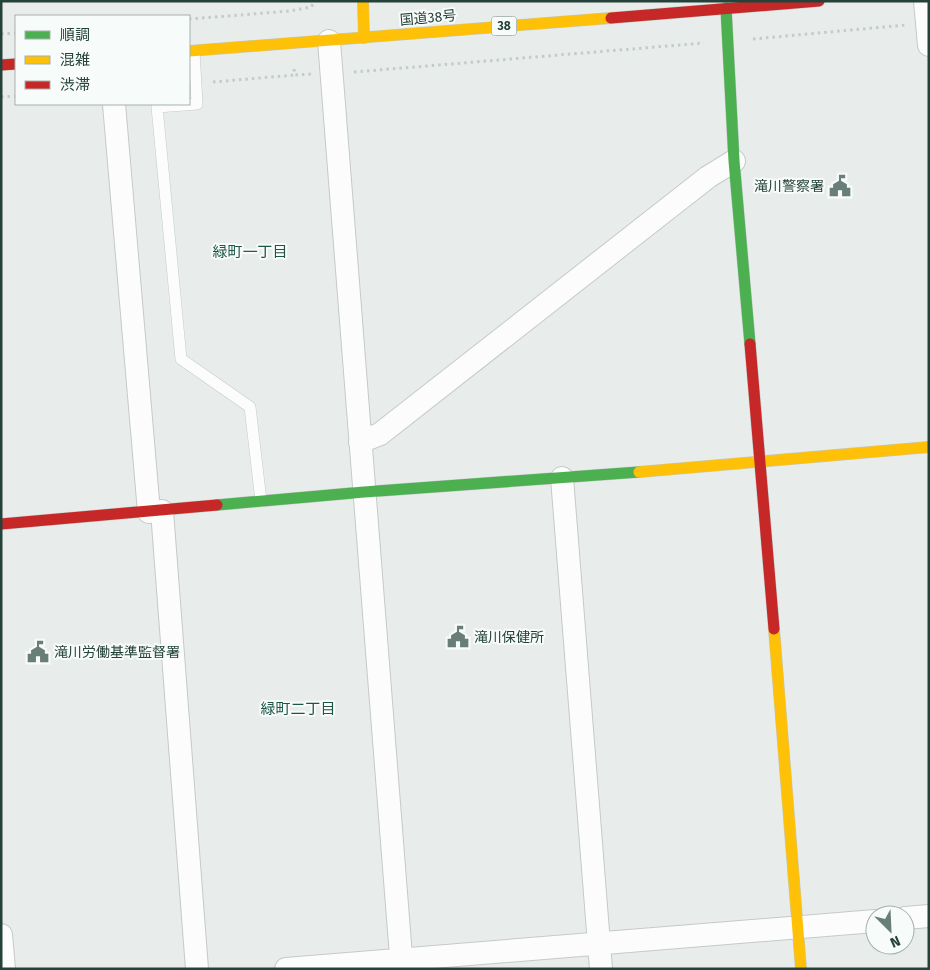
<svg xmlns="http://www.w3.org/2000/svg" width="930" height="970" font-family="'Fira Sans','Noto Sans JP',sans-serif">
	<rect width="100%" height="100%" fill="#e8edeb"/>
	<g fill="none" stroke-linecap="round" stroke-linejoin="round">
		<!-- lane casing -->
		<g stroke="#c5cac8" stroke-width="12">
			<path id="lane" d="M194 51 197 104 157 107 181 359 250 407 261 501"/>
		</g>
		<!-- street casing -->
		<g stroke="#c5cac8" stroke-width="24">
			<path id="street" d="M925 1 929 45
				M329 41 402 969
				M114 104 149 512
				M360 442 380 434 708 177 734 161
				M562 478 601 969
				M162 511 197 969
				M905 918 929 916
				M1 935 4 969
				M286 969 875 921"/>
		</g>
		<!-- fast casing -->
		<g stroke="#c3cbc8" stroke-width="12">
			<path id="fast" d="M726 8 734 161 750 344
				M217 505 364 492 639 472"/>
		</g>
		<!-- slow casing -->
		<g stroke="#c3cbc8" stroke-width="12">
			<path id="slow" d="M363 1 364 38
				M189 51 611 18
				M639 472 929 447
				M774 629 801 969"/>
		</g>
		<!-- jam casing -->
		<g stroke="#c3cbc8" stroke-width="12">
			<path id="jam" d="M611 18 819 1
				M1 65 16 64
				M750 344 774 629
				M1 524 217 505"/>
		</g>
		<!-- path -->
		<path stroke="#c3ccca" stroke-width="3" stroke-dasharray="2.5 4" stroke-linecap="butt" d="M437 1H438
			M189 19 290 11 311 7 315 1
			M1 34 16 33
			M753 39 906 25
			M294 69 295 75 311 74
			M354 72 704 43
			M213 82 295 75
			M1 97 16 96"/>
		<!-- lane -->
		<use href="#lane" stroke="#fcfcfc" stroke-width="11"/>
		<!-- street -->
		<use href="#street" stroke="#fcfcfc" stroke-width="22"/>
		<!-- fast -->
		<use href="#fast" stroke="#4caf50" stroke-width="11"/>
		<!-- slow -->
		<use href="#slow" stroke="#ffc107" stroke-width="11"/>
		<!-- jam -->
		<use href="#jam" stroke="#c62828" stroke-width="11"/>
	</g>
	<!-- icons -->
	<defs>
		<g id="civic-bare" transform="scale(1.725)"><path d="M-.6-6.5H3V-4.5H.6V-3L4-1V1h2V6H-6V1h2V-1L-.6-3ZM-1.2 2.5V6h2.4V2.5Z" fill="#697e78" stroke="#f7fbf9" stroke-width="2.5" paint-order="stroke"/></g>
	</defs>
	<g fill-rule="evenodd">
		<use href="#civic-bare" x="840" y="186"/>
		<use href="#civic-bare" x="458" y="637"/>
		<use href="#civic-bare" x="38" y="652"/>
	</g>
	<g text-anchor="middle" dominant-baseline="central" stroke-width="4" stroke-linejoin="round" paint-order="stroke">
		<!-- shield labels -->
		<rect fill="#f7fbf9" stroke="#637a73" stroke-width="1" x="491.5" y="16.5" width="25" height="19" rx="4"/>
		<g font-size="12" font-weight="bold" fill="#24423a">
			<text x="504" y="26">38</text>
		</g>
		<!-- street labels -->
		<g font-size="14" fill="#24423a" stroke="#f7fbf9">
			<text transform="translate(428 18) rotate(-5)">国道38号</text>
		</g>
		<!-- poi labels -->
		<g font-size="14" fill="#24423a" stroke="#f7fbf9" text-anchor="start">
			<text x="824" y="186" text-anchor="end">滝川警察署</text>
			<text x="474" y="637">滝川保健所</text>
			<text x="54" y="652">滝川労働基準監督署</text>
		</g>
		<!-- neighbourhood labels -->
		<g font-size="15" fill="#1f5548" stroke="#f7fbf9">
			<text x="250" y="252">緑町一丁目</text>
			<text x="298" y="709">緑町二丁目</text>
		</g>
	</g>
	<!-- border -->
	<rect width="930" height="970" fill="none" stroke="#24423a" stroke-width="5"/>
	<!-- legend -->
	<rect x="15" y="15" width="175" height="90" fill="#f7fbf9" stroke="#a3b1ad"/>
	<rect x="25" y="31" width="25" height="8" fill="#4caf50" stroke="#a3b1ad"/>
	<text x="60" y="40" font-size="15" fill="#24423a">順調</text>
	<rect x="25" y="56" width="25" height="8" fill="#ffc107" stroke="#a3b1ad"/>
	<text x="60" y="65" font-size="15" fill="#24423a">混雑</text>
	<rect x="25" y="81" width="25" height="8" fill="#c62828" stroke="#a3b1ad"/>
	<text x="60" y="90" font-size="15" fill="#24423a">渋滞</text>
	<!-- north arrow -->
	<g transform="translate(890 930) rotate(156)"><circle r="24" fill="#f7fbf9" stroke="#a3b1ad"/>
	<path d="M0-4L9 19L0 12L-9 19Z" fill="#697e78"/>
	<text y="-8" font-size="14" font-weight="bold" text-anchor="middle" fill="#24423a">N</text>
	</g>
</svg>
